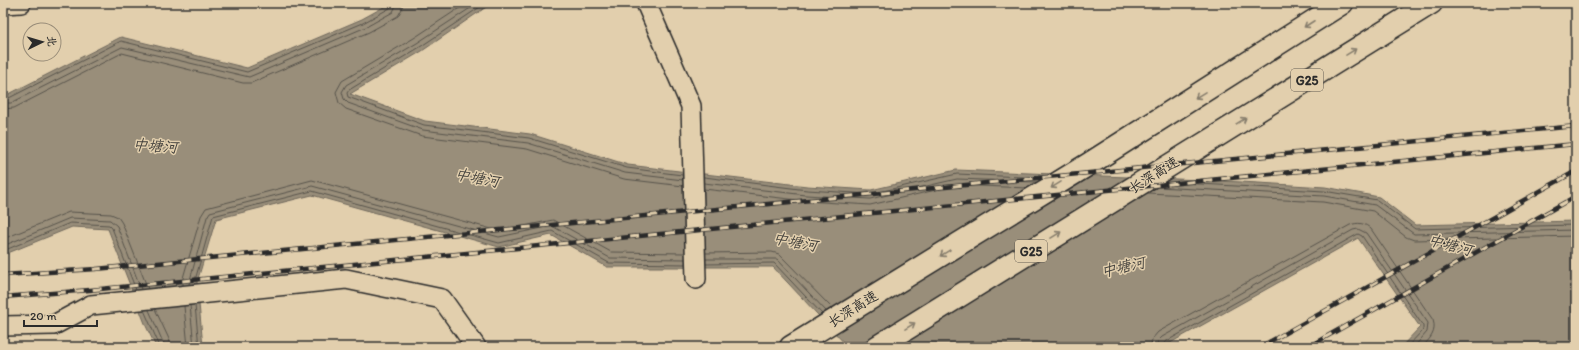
<svg xmlns="http://www.w3.org/2000/svg" width="1579" height="350" font-family="Itim,'LXGW WenKai TC',sans-serif">
	<rect width="100%" height="100%" fill="#e2cfad"/>
	<filter id="ink" filterUnits="userSpaceOnUse"><feTurbulence type="fractalNoise" baseFrequency=".025" numOctaves="2"/><feDisplacementMap in="SourceGraphic" scale="8" xChannelSelector="R" yChannelSelector="G"/><feConvolveMatrix kernelMatrix="1 2 1 2 8 2 1 2 1" color-interpolation-filters="sRGB"/></filter>
	<g filter="url(#ink)">
		<!-- water -->
		<path fill="#998e7a" stroke="#6d665a" d="M391 3H492L422 51 350 94 425 121 530 134 628 165 807 186 871 190 956 170 1225 181 1325 187 1379 197 1415 225 1576 221V347H1401L1420 327 1358 238 1163 347H848L773 267H607L551 235 499 247 312 195 216 219 197 282 203 347H156L146 326 108 229 72 227 3 255V93L7 95 121 37 247 68 362 19Z"/>
		<g fill="none" stroke-linecap="round" stroke-linejoin="round">
			<!-- shore -->
			<path stroke="#57534b" stroke-width="1" d="M467 3 414 38 342 81 336 92 339 103 346 109 422 136 527 149 624 179 683 186
				M478 3 417 43 346 85 342 92 344 99 348 103 423 130 528 143 625 173 683 180
				M486 3 420 47 349 90 347 93 348 97 424 125 529 138 627 168 682 175
				M3 97 9 98 121 41 247 72 363 23 390 8 392 3
				M3 103H11L122 47 249 77 366 27 393 12 397 3
				M3 109 14 108 122 53 243 83H251L369 32 398 16 402 9 403 3
				M704 177 807 190 870 194 957 174 1044 178
				M1165 182 1324 191 1377 200 1415 229 1576 225
				M704 183 806 195 870 199 957 179 1036 182
				M1157 187 1324 196 1375 205 1414 234 1576 230
				M704 189 806 201 870 205 958 185 1027 188
				M1148 193 1323 202 1373 211 1406 237 1414 240 1576 236
				M3 239 69 212 111 214 118 217 122 223 148 289
				M3 246 70 218 110 220 117 226 141 289
				M3 251 70 223 109 225 112 228 136 290
				M706 253 772 252 779 254 832 308
				M706 259H777L826 311
				M706 264 774 263 822 314
				M189 284 207 217 210 212 312 186 499 237 552 226 610 258 685 259
				M194 284 213 216 312 191 499 243 552 231 609 263 685 264
				M183 285V278L201 216 206 208 312 180 499 231 553 220 611 252 685 253
				M190 305 194 347
				M195 305 199 347
				M184 306 188 347
				M155 309 169 339 171 347
				M144 310 160 347
				M149 310 165 347
				M1151 347 1152 339 1158 332 1350 225C1358 222 1365 223 1371 229L1433 320C1437 332 1430 339 1422 347
				M1157 347 1158 341 1162 337 1353 230 1358 229 1366 233 1428 323 1427 332 1414 347
				M1162 347 1165 342 1358 234 1362 236 1423 326V330L1407 347"/>
			<!-- street casing -->
			<g stroke="#2b2b2b" stroke-width="22">
				<path id="street" d="M646 3 691 106 696 279
					M3 4 21 3
					M3 326 54 325 91 305 346 279 442 299 476 347"/>
			</g>
			<!-- highway casing -->
			<g stroke="#2b2b2b" stroke-width="25">
				<path id="highway" d="M791 347 1089 164 1342 3
					M877 347 1431 3"/>
			</g>
			<!-- street -->
			<use href="#street" stroke="#e2cfad" stroke-width="19"/>
			<!-- highway -->
			<use href="#highway" stroke="#e2cfad" stroke-width="22"/>
			<!-- rail casing -->
			<g stroke="#2b2b2b" stroke-width="4.5">
				<path id="rail" d="M3 275 96 269 1576 126
					M3 297 90 290 1576 144
					M1260 347 1576 171
					M1308 347 1576 196"/>
			</g>
			<!-- rail -->
			<use href="#rail" stroke="#e2cfad" stroke-width="3" stroke-dasharray="9" stroke-linecap="butt"/>
		</g>
		<!-- one-way arrows -->
		<defs><path id="oneway-shaft" d="M-6 0H5M1.5-3L5.5 0L1.5 3" fill="none" stroke-width="1.6" stroke-linecap="round" stroke-linejoin="round"/></defs>
		<g stroke="#867d6c">
			<use href="#oneway-shaft" transform="translate(1309 24) rotate(147)"/>
			<use href="#oneway-shaft" transform="translate(1351 52) rotate(-32)"/>
			<use href="#oneway-shaft" transform="translate(1200 95) rotate(148)"/>
			<use href="#oneway-shaft" transform="translate(1241 121) rotate(-31)"/>
			<use href="#oneway-shaft" transform="translate(1056 185) rotate(148)"/>
			<use href="#oneway-shaft" transform="translate(1056 235) rotate(-32)"/>
			<use href="#oneway-shaft" transform="translate(945 253) rotate(148)"/>
			<use href="#oneway-shaft" transform="translate(910 326) rotate(-32)"/>
		</g>
	</g>
	<g text-anchor="middle" dominant-baseline="central" stroke-width="3" stroke-linejoin="round" paint-order="stroke">
		<!-- shield labels -->
		<g fill="#e2cfad" stroke="#625c52" stroke-width="1">
			<rect x="1291" y="69" width="32" height="22" rx="3"/>
			<rect x="1015" y="240" width="32" height="22" rx="3"/>
		</g>
		<g font-size="13" font-weight="bold" fill="#2b2b2b">
			<text x="1307" y="80">G25</text>
			<text x="1031" y="251">G25</text>
		</g>
		<!-- street labels -->
		<g font-size="14" fill="#2b2b2b" stroke="#e2cfad">
			<text transform="translate(1154 175) rotate(-32)">长深高速</text>
			<text transform="translate(853 309) rotate(-32)">长深高速</text>
		</g>
		<!-- water labels -->
		<g font-size="15" font-style="italic" fill="#413f3b" stroke="#e2cfad">
			<text transform="translate(155 146) rotate(4)">中塘河</text>
			<text transform="translate(477 178) rotate(11)">中塘河</text>
			<text transform="translate(795 242) rotate(11)">中塘河</text>
			<text transform="translate(1450 245) rotate(15)">中塘河</text>
			<text transform="translate(1123 267) rotate(-13)">中塘河</text>
		</g>
	</g>
	<!-- margin -->
	<rect width="1579" height="350" fill="none" stroke="#e2cfad" stroke-width="16"/>
	<rect x="8" y="8" width="1563" height="334" fill="none" stroke="#2b2b2b" stroke-width="1.5" filter="url(#ink)"/>
	<!-- north arrow -->
	<g transform="translate(42 42) rotate(85)"><circle r="19" fill="#e2cfad" stroke="#998d79"/>
	<path d="M0-3L7 15L0 10L-7 15Z" fill="#2b2b2b"/>
	<text y="-6" font-size="11" font-weight="bold" text-anchor="middle" fill="#2b2b2b">北</text>
	</g>
	<!-- scale -->
	<path d="M24 320v6h73v-6" fill="none" stroke="#2b2b2b" stroke-width="2"/>
	<text x="30" y="320" font-size="12" fill="#2b2b2b" stroke="#e2cfad" stroke-width="3" paint-order="stroke">20 m</text>
</svg>
